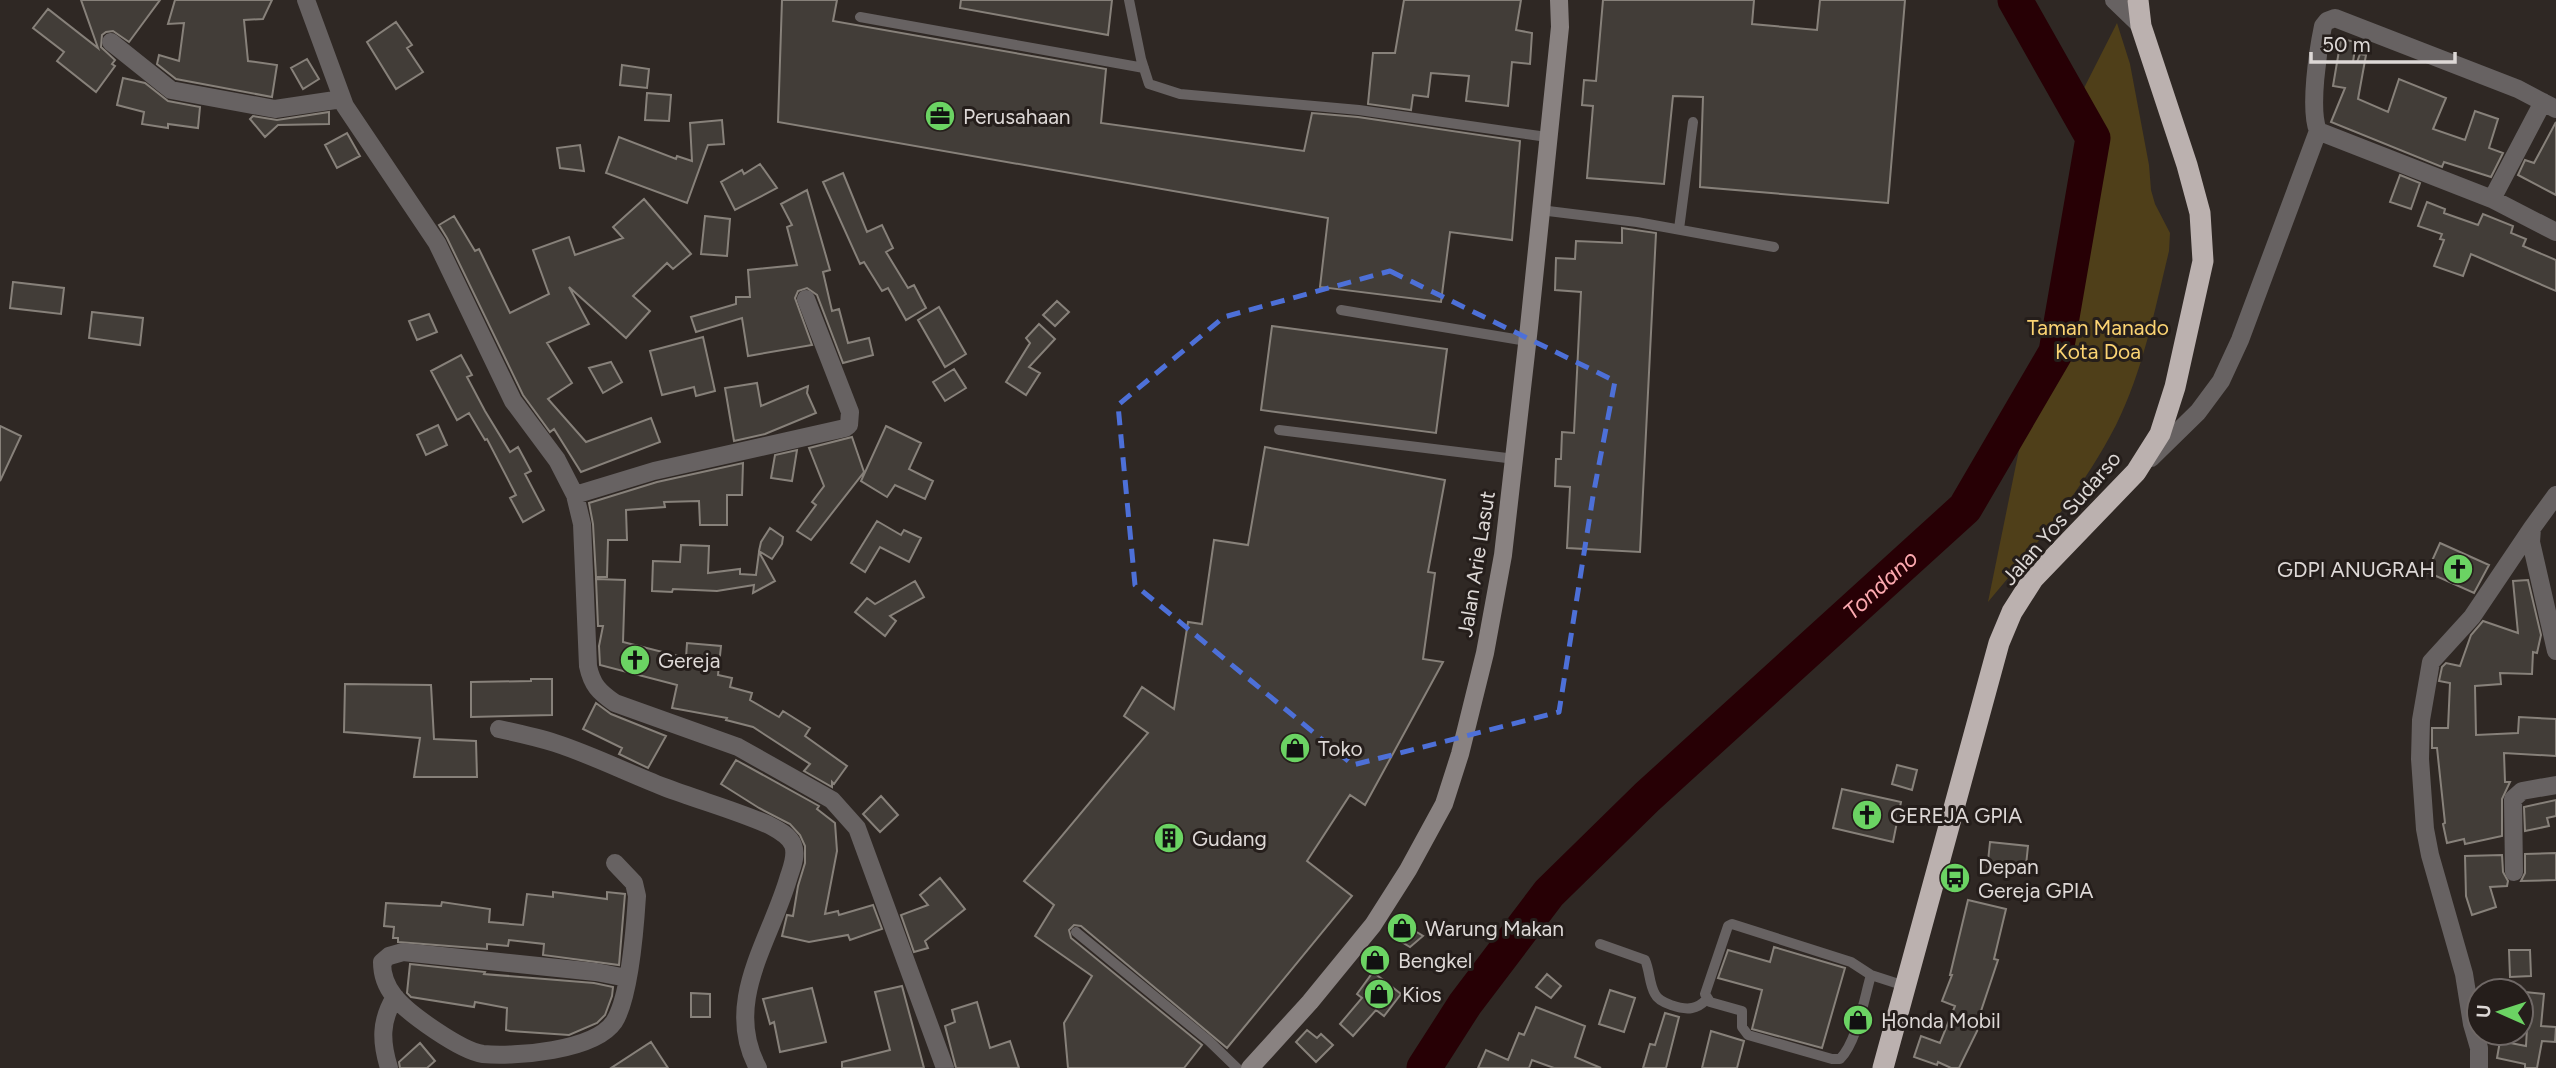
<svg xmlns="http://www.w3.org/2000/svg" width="2556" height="1068" font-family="Figtree,sans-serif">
	<rect width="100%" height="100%" fill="#2f2824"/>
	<!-- green -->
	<path fill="#4f3f19" d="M2117 23 2130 64 2149 165 2151 190 2155 204 2170 233 2169 251C2155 309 2143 371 2116 425 2083 490 2034 547 1988 602L2021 440 2038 396 2049 352 2052 324 2070 293 2088 219 2095 152 2088 122 2083 90Z"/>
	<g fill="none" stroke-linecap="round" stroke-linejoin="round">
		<!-- river -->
		<path stroke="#270005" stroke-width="35" id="s1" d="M1424 1068 1465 1004 1549 893 1647 797 1965 508 2056 352 2093 138 2015 0"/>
	</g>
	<!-- building -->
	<path fill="#423d38" stroke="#87817a" stroke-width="2" d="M81 0H160L129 42 113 31 106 32 102 35 101 47 115 60 112 64 115 66 96 92 57 61 64 52 33 28 48 9 98 48Z
		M175 0H272L263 19 244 20 248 61 277 65 272 97 176 79 157 64 159 55 179 61 184 23 168 24Z
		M782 0H837L833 21 1106 69 1101 123 1304 151 1312 113 1358 117 1520 141 1512 240 1450 232 1441 302 1320 287 1328 218 778 122Z
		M961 0H1112L1108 35 960 8Z
		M1404 0H1521L1516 30 1532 33 1530 64 1512 62 1508 106 1466 101 1469 76 1431 73 1428 97 1413 95 1411 110 1368 104 1373 53H1395Z
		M1603 0H1754L1752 24 1817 30 1820 0H1905L1888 203 1700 187 1703 97 1673 96 1664 184 1587 178 1593 106 1582 105 1584 80 1596 81Z
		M396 22 412 45 407 48 423 72 396 89 367 42Z
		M2341 39 2356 42 2353 62H2357L2360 54 2366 55 2358 99 2388 112 2399 79 2446 98 2433 129 2465 140 2475 111 2498 119 2489 148 2503 153 2491 177 2444 162 2442 167 2331 122 2345 88 2333 86Z
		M307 59 319 79 303 89 291 68Z
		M622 65 649 69 647 88 620 85Z
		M123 78 145 83 168 101 200 107 198 128 168 124V128L142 124 144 112 117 105Z
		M647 93 671 95 669 121 645 120Z
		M329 112V124L278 125 265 137 250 119 253 116 277 120Z
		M722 120 724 144 708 145 687 203 606 173 619 137 676 159 677 156 692 161 690 123Z
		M2556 122V195L2518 175 2525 160 2534 163Z
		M347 133 360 156 337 168 325 145Z
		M580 145 584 171 560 168 557 148Z
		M760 164 777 188 735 210 721 182 742 170 744 174Z
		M843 173 867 232 882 225 893 248 886 252 908 288 914 285 926 308 906 320 888 288 882 291 864 262 860 264 823 182Z
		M2400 175 2420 183 2411 209 2390 202Z
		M807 190 830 270 823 272 832 311 839 309 848 343 869 338 873 355 843 363 817 295 807 288 798 291 795 298 812 345 748 356 742 318 696 332 691 317 736 304V297H750L748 270 797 265 787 227 792 225 781 204Z
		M644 199 691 254 673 269 667 263 633 296 650 311 626 338 569 287 589 324 547 343 572 383 548 399 586 442 651 418 660 442 581 472 554 429 550 432 523 395 447 238 439 225 454 216 475 251 479 249 510 313 549 294 533 250 569 237 575 255 623 238 613 227Z
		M2427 202 2445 209 2444 213 2478 225 2483 214 2513 226 2511 233 2526 239 2523 246 2556 260V291L2471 254 2463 276 2434 266 2444 240 2440 239 2442 234 2418 226Z
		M705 216 730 219 727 256 701 254Z
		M1622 228 1656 233 1640 552 1567 548 1570 487 1555 486 1556 459H1561L1562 432 1574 433 1581 292 1555 290 1556 258 1575 259 1576 241 1622 243Z
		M13 282 64 288 61 314 10 308Z
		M1057 301 1069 312 1055 326 1043 315Z
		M939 307 966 354 945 367 918 320Z
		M92 312 143 318 140 345 89 338Z
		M429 314 437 332 417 340 409 321Z
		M1039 324 1055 339 1029 367 1040 373 1026 395 1006 382 1030 343 1026 338Z
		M1272 326 1447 349 1436 433 1261 410Z
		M703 337 715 391 696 396 694 387 662 395 650 351Z
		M461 355 472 375 467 377 485 411 510 452 518 447 531 471 525 474 544 510 523 522 510 498 516 495 487 439 485 440 469 413 457 420 431 371Z
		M611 362 622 382 603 393 589 368Z
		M954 369 966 388 945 401 933 382Z
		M757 383 761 406 808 386 807 393 816 413 765 434 734 441 725 388Z
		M438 425 447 445 426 455 417 435Z
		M0 426 21 436 0 481Z
		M886 426 921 443 909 469 933 481 925 499 895 485 887 497 861 481Z
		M852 437 864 472 811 540 797 531 816 505 812 502 824 486 809 448Z
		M1265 447 1445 480 1428 572 1435 573 1423 659 1443 662 1365 805 1350 795 1307 861 1352 896 1227 1048 1081 926 1074 925 1069 930 1071 938 1202 1045 1184 1068H1068L1064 1023 1092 976 1035 936 1054 905 1024 881 1148 733 1124 716 1142 687 1174 709 1188 622 1202 624 1214 540 1248 545Z
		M797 450 792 481 771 478 775 455Z
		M743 463 742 495H727V525H700L699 501 664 502 665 507 626 510 627 540H608L607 577H596L593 524 589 503 657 482Z
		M877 521 901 535 904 530 921 538 909 562 880 547 865 572 851 563Z
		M770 528 783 537 782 544 772 559 759 551 761 542Z
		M2440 543 2489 565 2474 593 2427 572Z
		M681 545 709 546 708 573 740 569V574L756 575 759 552 775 581 753 593 754 585 717 591 673 589 672 592 652 591 653 561 680 562Z
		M596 579 625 580 623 642 686 658 687 643 721 646 718 675 732 678 730 687 752 693 750 700 779 717 783 711 810 728 805 736 847 766 834 784 832 782V787L804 771 810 764 753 727 726 720 727 718 672 708 677 685 600 665 599 646 603 626H598Z
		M2528 580 2541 635 2537 653 2533 652 2532 674 2500 673 2501 684 2475 686 2476 735 2518 733 2519 717 2556 719V756L2504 753 2505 782H2510L2502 799V836L2465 844 2464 839 2447 843 2443 824 2445 823 2437 748H2432V728H2448L2450 683 2439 681 2442 667 2446 663 2460 666 2471 635 2483 621 2518 633 2513 581Z
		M915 581 924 597 890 616 896 621 885 636 855 612 867 598 875 604Z
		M531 679H552V715L471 717V682L531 681Z
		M345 684 431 685 434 739 476 741 477 777H414L420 738 344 732Z
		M596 703 611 714 666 736 648 768 619 754 622 748 583 729Z
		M736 760 819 806 817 809 835 823 837 851 825 914 838 911 839 915 873 905 882 929 850 940 848 935 809 942 782 936 787 915 793 916 798 886 805 863V846L800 835 790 824 759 808 721 784Z
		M1897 765 1917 770 1912 790 1892 784Z
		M1842 789 1901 802 1893 842 1833 828Z
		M881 796 898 815 880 832 863 814Z
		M2556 800V816L2547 818 2549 826 2525 831 2524 807Z
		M1990 842 2028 846 2025 875 1987 871Z
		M2556 853V880L2521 881 2525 873V854Z
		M2502 855 2503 872 2508 881 2507 886 2490 887 2496 907 2472 915 2466 896 2465 856Z
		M940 878 965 909 925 941 928 948 914 952 901 915 928 905 920 895Z
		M553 892 607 899V892L625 894 619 965 543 955 544 944 509 940 508 946 487 944V949L398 942V938H393L394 927 384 926 386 903 441 906 442 902 490 909 489 922 523 925 527 894 553 897Z
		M1968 900 2006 909 1994 959 1998 960 1978 1020 1982 1021 1959 1068H1951L1938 1062 1937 1065 1914 1057 1921 1036 1940 1043 1955 1006 1942 1001 1952 975H1950Z
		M1397 920 1423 936 1410 947 1392 936Z
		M1774 947 1845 968 1822 1048 1752 1029 1762 990 1718 978 1728 950 1770 962Z
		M2509 950H2530L2531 976 2510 977Z
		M410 964 485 972 484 974 594 983 613 987 612 996 605 1015 597 1023 569 1035 510 1031 506 1030 507 1008 475 1002 474 1007 411 997 407 993Z
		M1373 972 1401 994 1384 1016 1376 1010 1353 1036 1340 1024 1362 998 1357 994Z
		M1547 974 1561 986 1551 998 1536 987Z
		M902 986 924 1068H842V1062L890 1050 875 992Z
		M812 988 826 1042 780 1052 774 1022 770 1024 763 999Z
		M1610 990 1635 998 1624 1032 1599 1024Z
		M2525 992 2544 994 2541 1026 2556 1027 2555 1042 2542 1041 2537 1068H2525V1064L2497 1058 2500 1041 2526 1046 2528 1011H2523Z
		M691 993 710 994V1017H691Z
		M977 1002 990 1048 1010 1041 1019 1068H956L945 1026 955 1022 952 1010Z
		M1536 1007 1585 1026 1575 1057 1601 1068H1554L1532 1060 1529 1068H1478L1486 1050 1508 1060 1519 1033 1524 1035Z
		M1665 1013 1679 1017 1666 1068H1643L1650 1044 1655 1045Z
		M1307 1030 1317 1038 1321 1034 1333 1045 1316 1062 1296 1042Z
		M1711 1031 1744 1041 1737 1068H1702Z
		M651 1042 668 1068H611Z
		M420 1043 435 1061 427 1068H400L399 1062Z"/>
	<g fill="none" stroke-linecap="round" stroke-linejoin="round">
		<!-- lane -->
		<path stroke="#676262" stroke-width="10" d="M1129 0 1141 59 1149 84 1180 94 1359 110 1547 137
			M860 17 1144 68
			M1540 210 1637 222 1774 247
			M1679 229 1693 122
			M1341 310 1527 341
			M1279 430 1515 459
			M1076 932 1209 1041 1237 1068
			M1600 944 1645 960C1650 971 1649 984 1655 994 1659 1003 1682 1010 1692 1008 1698 1007 1702 1004 1706 1000
			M1871 975C1864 999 1857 1042 1840 1059H1832L1748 1035 1742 1027V1011L1710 1002 1705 994 1728 926 1732 924 1851 962 1871 975 1905 986"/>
		<!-- street -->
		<path stroke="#676262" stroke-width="18" d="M306 0 345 106 437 243 513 401 557 460 575 495 582 524 588 666C592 685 599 692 615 703L738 747 832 800 857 828 945 1068
			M2114 0 2141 26
			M111 42 171 90 275 109 342 99
			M2556 109 2518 89 2335 18 2327 21 2323 26C2318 50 2309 109 2318 131L2492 199 2556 232
			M2492 199 2543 102
			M2151 458 2198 412 2221 381 2240 340 2318 131
			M575 495 654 471 845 428 849 425 850 412 806 299
			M2556 495 2532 528 2531 542 2556 651
			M499 729C518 733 537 737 555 743 592 755 628 773 664 787 698 800 735 810 769 825 778 830 789 835 793 845 797 855 792 867 789 876 771 940 722 1002 758 1068
			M615 863 634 883 637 896C635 928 630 997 614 1022 594 1051 515 1057 483 1054 461 1051 407 1013 394 996 386 986 382 975 382 962L389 956 403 952 596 972 627 978
			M2514 872 2513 799 2522 791 2556 785
			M389 1068C381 1042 380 1021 395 997
			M2479 1068V1048L2472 1024 2464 974 2430 855 2425 829 2420 759 2421 720 2431 662 2472 617 2532 528"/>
		<!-- secondary -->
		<path stroke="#898281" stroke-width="18" d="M1250 1068 1310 1002 1373 925 1408 870 1444 804 1460 754 1485 653 1503 555 1529 327 1560 27 1559 0"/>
		<!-- highway -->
		<path stroke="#bbb1af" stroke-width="21" d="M1883 1068 1999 643 2012 612 2033 579 2136 472 2160 434 2175 387 2203 261 2200 213 2187 165 2141 26 2138 0"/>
	</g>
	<!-- marked area -->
	<path fill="none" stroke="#4d70d8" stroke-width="5" stroke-dasharray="14 9" stroke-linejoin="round" d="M1390 271 1615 381 1593 496 1559 712 1353 765 1135 585 1118 405 1224 317Z"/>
	<!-- icons -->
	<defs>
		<g id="office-disc" transform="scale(1.575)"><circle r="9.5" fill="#6bd363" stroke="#251e1b"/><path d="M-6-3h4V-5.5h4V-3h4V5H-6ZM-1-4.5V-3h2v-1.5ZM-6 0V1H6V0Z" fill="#111"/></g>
		<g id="church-disc" transform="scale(1.575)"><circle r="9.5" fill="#6bd363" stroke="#251e1b"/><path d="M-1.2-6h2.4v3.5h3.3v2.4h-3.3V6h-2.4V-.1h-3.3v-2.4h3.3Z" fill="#111"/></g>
		<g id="shop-disc" transform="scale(1.575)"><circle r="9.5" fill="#6bd363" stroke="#251e1b"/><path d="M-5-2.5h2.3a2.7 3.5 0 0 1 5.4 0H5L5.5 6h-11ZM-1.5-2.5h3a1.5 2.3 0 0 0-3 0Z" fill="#111"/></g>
		<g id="building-disc" transform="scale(1.575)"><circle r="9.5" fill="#6bd363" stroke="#251e1b"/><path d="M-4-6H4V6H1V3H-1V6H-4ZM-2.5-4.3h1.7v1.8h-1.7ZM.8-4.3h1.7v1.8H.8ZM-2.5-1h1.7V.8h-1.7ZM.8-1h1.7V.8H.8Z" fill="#111"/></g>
		<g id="bus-disc" transform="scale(1.575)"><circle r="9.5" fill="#6bd363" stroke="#251e1b"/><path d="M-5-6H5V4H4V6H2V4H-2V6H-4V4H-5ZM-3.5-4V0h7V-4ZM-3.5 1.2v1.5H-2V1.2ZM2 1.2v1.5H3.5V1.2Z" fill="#111"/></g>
	</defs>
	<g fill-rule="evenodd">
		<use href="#office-disc" x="940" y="116"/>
		<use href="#church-disc" x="2458" y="569"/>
		<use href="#church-disc" x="635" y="660"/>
		<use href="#shop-disc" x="1295" y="748"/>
		<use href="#church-disc" x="1867" y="815"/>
		<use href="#building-disc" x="1169" y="838"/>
		<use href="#bus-disc" x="1955" y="878"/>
		<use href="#shop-disc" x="1402" y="928"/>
		<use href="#shop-disc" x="1375" y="960"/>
		<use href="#shop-disc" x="1379" y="994"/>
		<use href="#shop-disc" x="1858" y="1020"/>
	</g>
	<g text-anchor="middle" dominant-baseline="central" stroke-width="6" stroke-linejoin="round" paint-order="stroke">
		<!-- poi labels -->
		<g font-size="21" fill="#ddd8d6" stroke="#251e1b" text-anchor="start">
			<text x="963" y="116">Perusahaan</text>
			<text x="2435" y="569" text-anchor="end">GDPI ANUGRAH</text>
			<text x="658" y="660">Gereja</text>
			<text x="1318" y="748">Toko</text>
			<text x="1890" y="815">GEREJA GPIA</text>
			<text x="1192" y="838">Gudang</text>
			<text x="1978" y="866">Depan<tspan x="1978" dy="24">Gereja GPIA</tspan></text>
			<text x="1425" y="928">Warung Makan</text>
			<text x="1398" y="960">Bengkel</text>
			<text x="1402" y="994">Kios</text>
			<text x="1881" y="1020">Honda Mobil</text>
		</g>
		<!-- park labels -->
		<g font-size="21" fill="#fcd473" stroke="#251e1b">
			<text x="2098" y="327">Taman Manado<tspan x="2098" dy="24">Kota Doa</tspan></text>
		</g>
		<!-- street labels -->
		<g font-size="21" fill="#ddd8d6" stroke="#251e1b">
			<text transform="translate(2061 518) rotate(-49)">Jalan Yos Sudarso</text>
			<text transform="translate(1476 564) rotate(-81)">Jalan Arie Lasut</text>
		</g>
		<!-- water labels -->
		<g font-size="23" font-style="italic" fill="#fda9b0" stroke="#251e1b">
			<text stroke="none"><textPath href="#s1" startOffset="668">Tondano</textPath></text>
		</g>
	</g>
	<!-- north arrow -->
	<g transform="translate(2500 1012) rotate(273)"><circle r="33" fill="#251e1b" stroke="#6f6866" stroke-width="2"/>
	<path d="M0-5L12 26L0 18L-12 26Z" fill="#6bd363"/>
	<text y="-10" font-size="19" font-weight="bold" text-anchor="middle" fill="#ddd8d6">U</text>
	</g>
	<!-- scale -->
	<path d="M2311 52v10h144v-10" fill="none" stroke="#ddd8d6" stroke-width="3.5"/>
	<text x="2322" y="52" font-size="21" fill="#ddd8d6" stroke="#251e1b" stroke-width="5" paint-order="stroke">50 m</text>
</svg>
